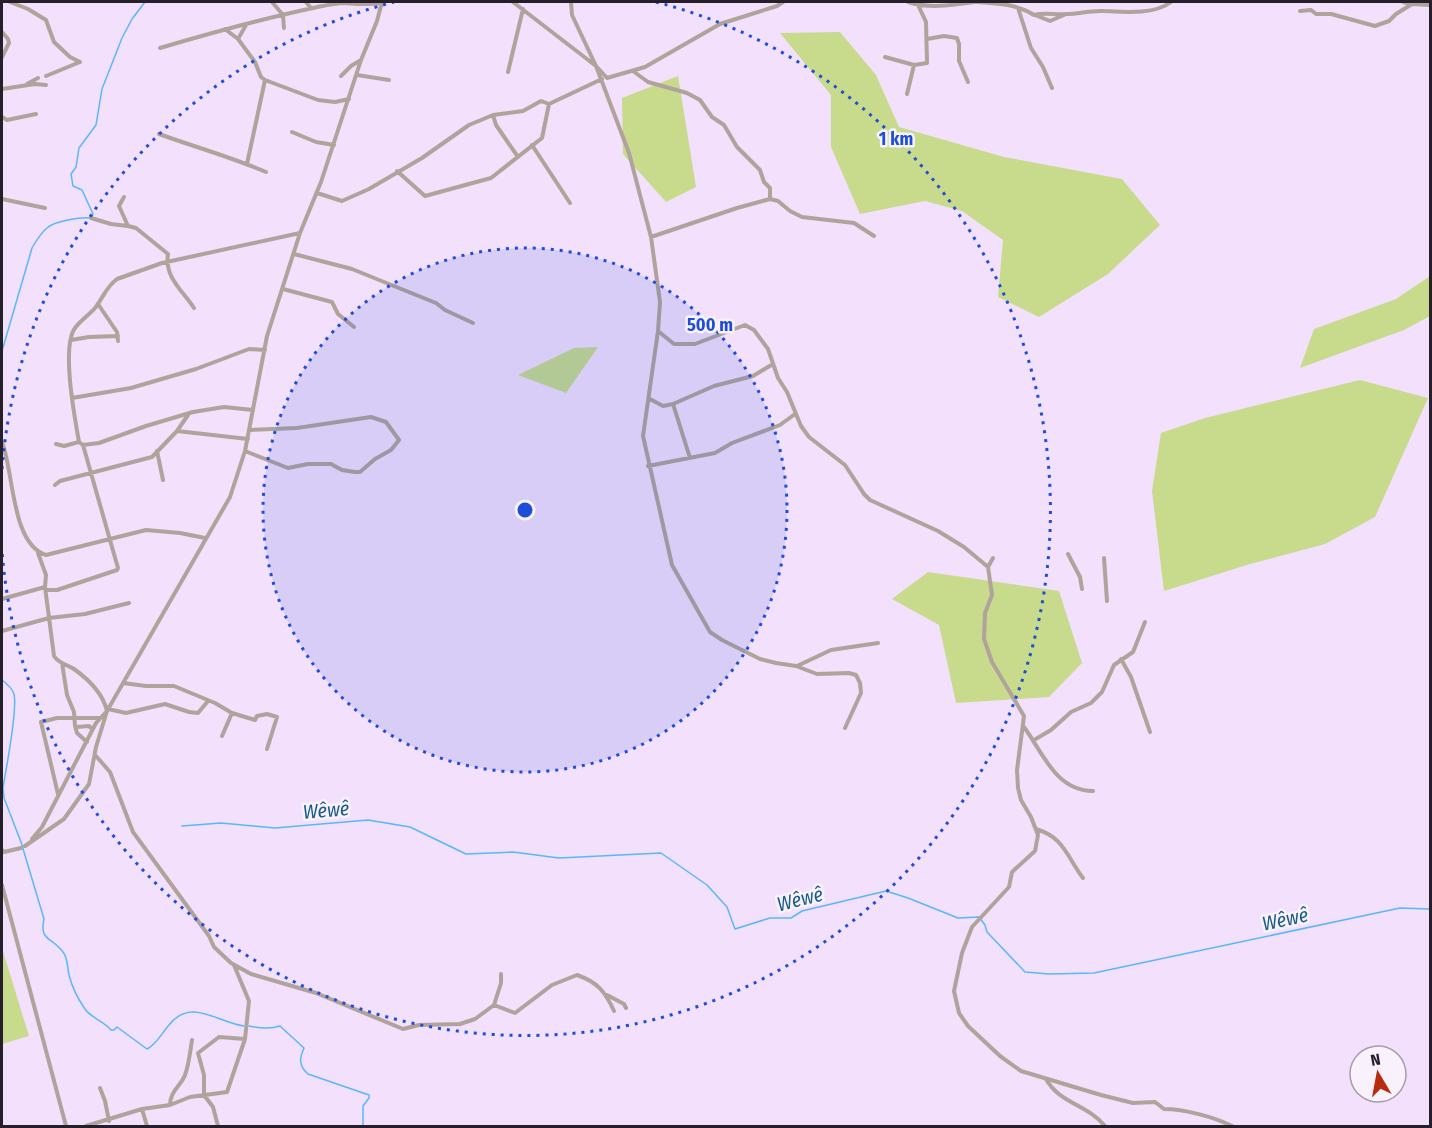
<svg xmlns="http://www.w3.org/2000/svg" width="1432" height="1128" font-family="'Fira Sans Condensed',sans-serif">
	<rect width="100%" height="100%" fill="#f2e0fc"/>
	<!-- green -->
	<path fill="#c8db8c" d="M840 32 876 75 899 127 1004 157 1122 179 1160 225 1108 274 1039 317 998 297 1003 240 962 211 925 201 860 214 831 147V95L780 33Z
		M678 76 696 187 666 202 623 154 622 98Z
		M1430 276V316L1404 330 1300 368 1314 329 1396 299Z
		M598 347 566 393 518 375 574 348Z
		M1360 380 1428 398 1375 517 1325 544 1250 564 1164 591 1152 491 1161 433 1205 418Z
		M928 572 1059 591 1082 663 1049 697 956 703 939 625 892 599Z
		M2 948 29 1036 2 1044Z"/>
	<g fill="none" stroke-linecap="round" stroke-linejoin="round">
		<!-- stream -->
		<path stroke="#5ab7f8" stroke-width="1.5" d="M2 351 32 248C36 241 41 233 47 228 54 221 81 217 91 218L93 214 82 190 73 186 71 174 76 167 79 148 96 125 102 89 122 38 132 19 145 2
			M2 680C6 683 12 688 14 694 18 710 6 768 3 788L4 798 21 842 44 919C39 941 52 937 63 952 68 958 67 967 69 975 72 987 78 999 85 1009 91 1018 104 1021 111 1030H114L117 1027 147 1049C156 1045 162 1033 169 1025 191 997 216 1022 244 1026
			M182 826 221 823 275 828 368 820 410 827 466 854 513 852 559 858 661 853 707 885 727 907 735 929 770 918H791L802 911 886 891 908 898 958 918 979 917 985 925 987 932 1025 972 1049 974 1094 973 1400 908 1430 909
			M249 1026C259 1028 271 1029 280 1026L304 1048C299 1059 299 1066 308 1074L369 1095V1098L363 1106V1126"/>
		<!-- minor -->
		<path stroke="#b0a39b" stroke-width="4" d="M10 2 28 9 46 20 54 42 70 57 80 62
			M272 2 283 15 284 28
			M306 2 311 8
			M513 2 596 66 607 78 645 67 720 24 777 6 783 2
			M571 2 572 15 596 66 629 153 651 237 660 302 658 331 674 344H695L745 325 754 330 768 349 778 378 787 392 801 426 809 437 845 465 864 494 870 500 938 531 964 547 988 567 992 595 985 613 984 639 992 662 1024 716 1017 770 1018 788 1021 800 1031 817 1038 835 1035 851 1012 872 1009 887 972 927 962 953 954 991 959 1013 968 1026 1000 1056 1021 1071 1101 1095 1133 1103 1155 1102 1164 1109C1184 1109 1214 1117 1232 1126
			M908 2C929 9 953 5 974 2
			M975 2C995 3 1017 4 1034 15 1045 12 1055 15 1066 14 1079 14 1091 10 1104 11 1124 12 1154 15 1171 2
			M1403 2 1412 4 1430 5
			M1018 8 1031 48 1043 67 1052 88
			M1300 11 1311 10 1316 14H1331L1375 26 1389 21 1396 14 1412 4
			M1035 15 1050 21 1064 15
			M225 29 238 39 255 62 261 77 265 80 247 164
			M2 32 8 39 9 43 2 57
			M238 39 246 25
			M927 39 944 36 957 38 959 44V61L968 82
			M160 48C211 33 261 19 313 8 323 6 335 3 345 3 358 4 369 5 382 3
			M885 57 914 65 927 63 926 22 918 5
			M633 71 648 82 687 93 700 100 712 117 724 125 737 147 760 170 764 182 770 188V199
			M508 72 523 9
			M357 75 389 80
			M46 76 80 62
			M341 76 351 66 361 60
			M265 80 318 100 335 102 349 99
			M27 84 38 78
			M2 89 35 84 46 85
			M907 94 914 65
			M493 115 496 125 518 157
			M2 117 7 120 36 114
			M292 132 316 142 334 145
			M159 134C195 147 231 157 266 172
			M532 145 570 203
			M397 171 425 196 491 178 542 138 549 104 602 79
			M317 193 342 201 369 189 422 158 469 125 493 115 523 111 541 101 549 104
			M124 197 119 206 128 226
			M2 199 45 208
			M91 218 111 224 128 226 136 228 168 254C164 277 183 291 194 308
			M651 237 737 208 770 199 778 201 790 211 802 217 854 223 874 236
			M294 254 352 269 436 303 445 310 473 323
			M283 289 332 302 338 314 354 327
			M98 304 117 332 118 341
			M658 331 643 436 672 565 710 632 722 640 760 659 776 663 796 666 817 674 849 673 856 675 860 683 861 693 845 728
			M71 340 89 337 118 336
			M72 398 131 388 196 369 249 349 265 350
			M650 399 663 406 673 404 714 386 753 376 773 364
			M673 404 690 458
			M177 431 248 439
			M2 442C14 472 11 544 46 555L146 530 180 533 205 538
			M56 444 64 446 79 442
			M83 445 99 443 146 426 193 412 224 407 253 410
			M157 451 163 480
			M245 451 288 468 308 464H331L342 470 355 472H360L375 459 391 450 399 440 386 422 371 417 297 428 249 430
			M648 466 715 453 732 443 780 425 795 414
			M55 485 60 481 152 457 177 431 188 415
			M1068 554 1080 577 1082 589
			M1104 558 1107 601
			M988 567 993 558
			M46 590H57L117 570 118 568 83 445 79 442C75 419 61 347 75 328 81 320 89 315 95 308 103 298 106 287 117 279L162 263 300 233
			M2 599 45 587
			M2 631 49 618 85 614 129 603
			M1121 659 1131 677 1150 732
			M62 663 67 695 74 712 75 726 77 733 87 742
			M797 666 831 650 878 643
			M123 683 146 686H174L215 703 232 713 255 720 257 716 267 714 277 717 267 749
			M108 709 126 713 165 704 189 712 198 713 208 701
			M76 727 89 726 92 729
			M1024 727C1043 753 1056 791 1093 791
			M222 736 232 713
			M1034 740 1051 730 1071 712 1091 703 1102 692 1114 665 1133 652 1145 622
			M96 756 110 772 133 832 209 936 214 947 231 963 251 974 316 993 403 1029 419 1025 460 1024 475 1019 494 1005 515 1013 552 985 577 975C597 982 605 991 614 1011
			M58 794 41 722 57 718H100
			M1036 829C1064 837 1067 857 1083 878
			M32 839 42 827 96 723 107 711C103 694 88 679 74 669 66 664 59 664 54 656L45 587 46 575 38 553
			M25 846 64 819 89 784 96 747 107 711 230 497 245 451 267 336 300 233 321 182 361 60 377 21 382 2
			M2 850 4 852 21 848
			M2 885 66 1126
			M607 995 624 1004 626 1008
			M494 1005 501 983V974
			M1046 1079C1059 1103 1088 1105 1105 1126
			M100 1088 105 1101 109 1121
			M170 1105C170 1091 181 1086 185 1075 189 1064 190 1052 192 1040
			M142 1109 147 1126
			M86 1126 142 1109 170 1105 190 1097 227 1092 245 1039 249 1001 234 965
			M218 1126 213 1107 204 1095V1075L198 1053 219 1037 245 1039"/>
	</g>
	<!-- distance rings -->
	<circle cx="525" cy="510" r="262" fill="#1d4ed8" fill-opacity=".12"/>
	<g fill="none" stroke="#1d4ed8" stroke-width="3" stroke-dasharray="3 6">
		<circle cx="525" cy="510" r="262"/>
		<path d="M2 469A525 525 0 0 1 394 2M656 2A525 525 0 1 1 2 551"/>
	</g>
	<g text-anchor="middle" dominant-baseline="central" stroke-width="5" stroke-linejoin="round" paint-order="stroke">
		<!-- water labels -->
		<g font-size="20" font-style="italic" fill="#185c87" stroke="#f9f2fd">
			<text transform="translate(326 810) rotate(-5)">Wêwê</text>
			<text transform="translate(800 899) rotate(-14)">Wêwê</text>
			<text transform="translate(1285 919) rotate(-12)">Wêwê</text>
		</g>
	</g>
	<circle cx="525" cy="510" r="9" fill="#1d4ed8" stroke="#f9f2fd" stroke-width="3"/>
	<g font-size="18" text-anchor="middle" font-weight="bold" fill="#1d4ed8" stroke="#f9f2fd" stroke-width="5" stroke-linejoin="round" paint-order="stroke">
		<text x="896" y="145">1 km</text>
		<text x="710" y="331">500 m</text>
	</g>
	<!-- border -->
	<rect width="1432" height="1128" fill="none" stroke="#261f29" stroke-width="6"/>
	<!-- north arrow -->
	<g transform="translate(1378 1074) rotate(350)"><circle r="28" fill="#f9f2fd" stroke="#a59ea8" stroke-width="1.5"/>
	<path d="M0-4.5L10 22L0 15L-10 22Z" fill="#b82c0d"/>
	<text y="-9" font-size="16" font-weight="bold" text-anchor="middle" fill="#261f29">N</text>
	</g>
</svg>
